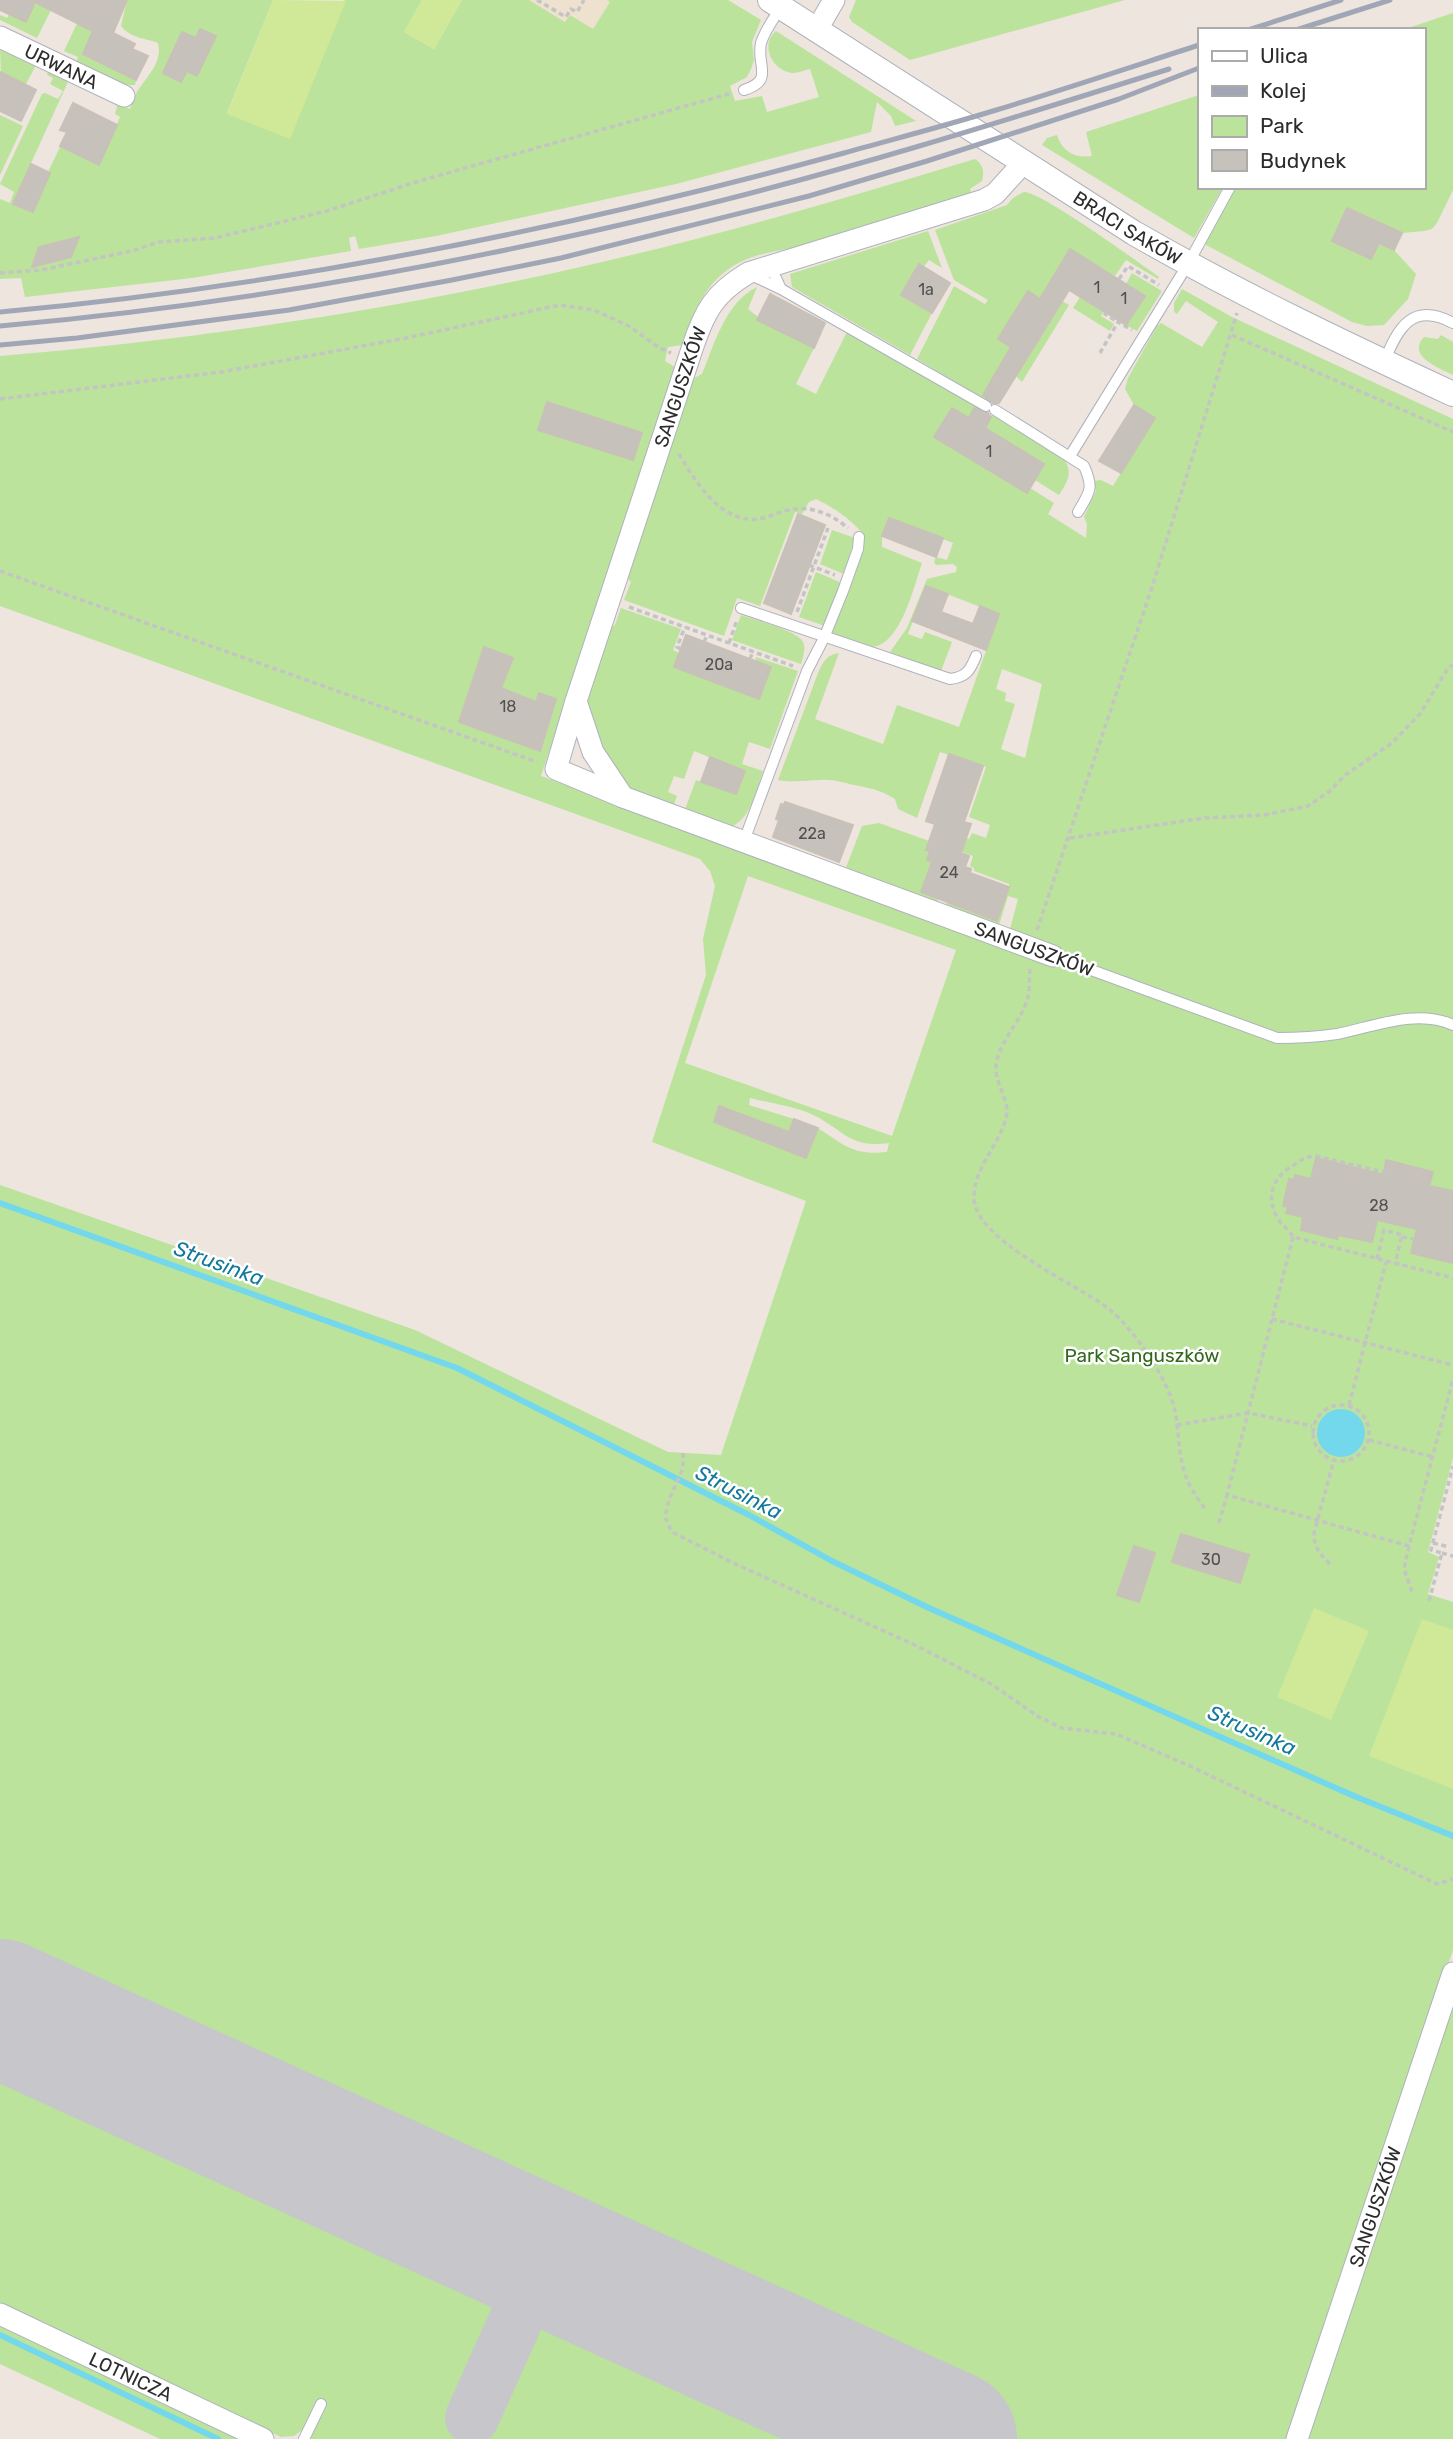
<svg xmlns="http://www.w3.org/2000/svg" width="1453" height="2439" font-family="Rubik,sans-serif">
	<rect width="100%" height="100%" fill="#ede5de"/>
	<!-- education -->
	<path fill="#eee1ce" d="M529 0H607L610 1 593 29 571 15 566 22Z"/>
	<!-- green -->
	<path fill="#bbe39c" fill-rule="evenodd" d="M36 0 51 10 37 38 0 20V15L7 18 9 14Z
		M88 0H106L83 54 136 80 135 85H122L76 63 78 57 64 51Z
		M127 0H273L227 113 345 1 343 0H422L404 32 434 49 462 0H529L565 22 570 15 593 29 610 2 607 0H728L761 20 752 42 754 60 751 69 747 77 730 86 735 101 762 96 767 112 819 97 810 69C805 70 798 73 793 73 773 72 759 45 776 31L916 121 895 126 891 116 877 102 871 132 676 184 436 236 359 249 355 236 349 238 351 251 192 278 25 297 21 278 0 279V199L10 203 14 192 0 184 42 94 45 93 58 99 63 91 50 84 53 78 47 75 48 71 68 80 67 84 22 183 42 192 50 173 48 172 61 145 99 164 120 117 115 114 118 103 130 109C132 103 134 97 137 92 146 77 163 63 158 43 145 38 130 38 121 26Z
		M856 0H1125L910 60 852 22 849 17Z
		M1453 13V190L1437 223 1432 229 1424 231 1402 233 1347 208 1332 241 1371 259 1379 243 1394 250 1416 274 1408 299 1384 325 1367 326 1352 322 1206 245V239L1236 187H1423V30H1402Z
		M0 48 36 65 26 84 1 74Z
		M1199 95V187H1223L1194 238 1042 145 1047 138 1057 135C1062 151 1075 159 1092 156L1086 132Z
		M0 115 23 126 0 175Z
		M975 159C984 165 984 172 982 181L970 189 972 196C915 213 859 233 801 246 776 252 752 253 730 268 703 287 692 315 682 345L668 347 665 361 675 367 541 776 1017 949 1010 929 1018 899 1008 896 999 925 946 907 947 902 997 921 1009 887V884L974 871V868L970 866 973 856 944 845 949 832 969 839 972 833 986 838 990 825 969 817 986 767 940 752 917 818 898 809 895 799C881 790 870 788 854 785 843 783 834 779 822 780 806 780 794 783 778 780L818 673C823 662 826 655 839 653L815 719 883 744 897 705 959 727 999 614 926 586 908 634 922 639 925 632 952 642 941 671 890 652 907 628 927 579 956 572 957 567 953 564 936 565 934 562 936 557 947 560 953 543 889 518 882 536V547L922 563C914 586 900 649 869 647 857 646 844 638 832 634L863 551 864 535C852 520 833 507 816 499L809 502 802 514 795 512 760 606 737 598 724 636 624 600 631 582 627 578 694 378 702 374C715 343 725 303 757 287L748 309 758 317 757 320 814 348 796 384 816 394 848 330 985 409 976 423 935 437 1026 493 1030 488 1054 503 1048 514 1086 538 1087 524 1084 517 1096 491 1094 481 1101 480 1113 486 1154 418 1134 405 1125 389 1128 378 1157 326 1161 323 1202 347 1218 322 1186 301 1177 314 1174 312V303L1182 289 1232 317 1453 419V1458L1428 1552 1439 1557 1428 1594 1453 1602V1950L1288 2439H311L312 2436 301 2431 294 2436 281 2437 0 2305V1185L415 1330 668 1452 721 1455 806 1201 652 1142 706 975 703 939 715 886 710 871 700 859 0 606V356C202 339 405 308 602 262 728 233 852 196 975 159ZM484 647 512 658 501 688 536 702 539 693 540 751 460 721ZM1002 669 1042 684 1025 758 1001 749 1015 704 1005 701 1006 693 996 689ZM748 876 956 950 892 1136 685 1063ZM750 1098C770 1103 791 1106 809 1113 843 1128 848 1149 889 1143L887 1152C854 1156 844 1145 818 1128L806 1158 714 1122 719 1107 789 1132 794 1119 749 1105Z
		M1024 192C1042 192 1138 262 1159 277L1158 279 1126 260 1115 276 1070 249 1040 299 1028 291 998 339 1011 347 984 393 991 398 989 402 917 359 954 286 985 304 988 300 954 280 935 230 1007 205 1013 198Z
		M928 231 942 268 929 260 902 295 932 313 910 355 792 287 790 274Z
		M1132 273 1162 291 1137 331 1126 325 1144 296 1126 284Z
		M1080 297 1104 311 1101 316 1114 324 1110 331 1073 308Z
		M1062 301 1069 305 1022 382 1016 376Z
		M1441 335 1453 342V375C1439 368 1406 356 1424 337L1438 339Z
		M992 415 1062 457C1074 471 1068 481 1059 495L1035 480 1044 464 985 428Z
		M832 530 855 538 844 574 820 564Z
		M816 572 842 583 825 626 799 617Z
		M621 608 681 629 673 650 679 653 674 667 758 699 755 661 756 657 798 671 770 749 749 742 742 764 763 771C755 793 752 818 729 828L684 812 696 780 736 794 744 771 694 751 684 779 674 776 668 792 677 796 673 807C660 802 643 799 632 791 614 778 588 728 587 705 587 686 604 647 611 627L615 625Z
		M741 615C754 620 797 630 803 642 806 649 803 657 801 664L732 640Z
		M879 823 929 841 926 849 930 851 927 860 932 862 921 892 938 898 937 903 845 870 862 826Z
		M1453 1994V2439H1304Z
		M0 2323 244 2439H160L0 2364Z"/>
	<!-- pitch -->
	<path fill="#cfe998" d="M273 0 346 1 290 139 227 114Z
		M422 0H462L434 49 404 32Z
		M1314 1608 1369 1631 1331 1720 1277 1697Z
		M1422 1619 1453 1630V1789L1369 1756Z"/>
	<!-- water -->
	<path fill="#74d8ed" d="M1317 1433a24 24 0 1 1 48 0a24 24 0 1 1-48 0Z"/>
	<g fill="none" stroke-linecap="round" stroke-linejoin="round">
		<!-- stream -->
		<path stroke="#74d8ed" stroke-width="6" d="M0 1203 457 1368 749 1515 832 1561 929 1608 1354 1796 1453 1836
			M0 2335 218 2439"/>
		<!-- taxiway -->
		<path stroke="#c7c6ca" stroke-width="54" d="M472 2418 545 2255"/>
		<!-- runway -->
		<path stroke="#c7c6ca" stroke-width="138" d="M0 2008 948 2439"/>
	</g>
	<!-- building -->
	<path fill="#c6c1ba" stroke="#c9c1b8" stroke-width="2" d="M0 0H127L113 33 135 44 132 49 148 56 136 80 83 54 93 31 35 2 26 22 0 10Z
		M200 29 216 36 197 76 187 71 181 82 163 73 182 32 196 38Z
		M0 72 36 90 21 121 0 111Z
		M73 103 117 125 99 165 60 146 67 132 60 130Z
		M31 164 50 173 33 212 13 204Z
		M1347 208 1402 233 1394 250 1379 243 1371 259 1332 241Z
		M79 237 71 257 32 267 39 247Z
		M1070 249 1145 296 1126 325 1069 290 999 403H993L983 395 1011 347 998 339 1028 291 1040 299Z
		M919 264 950 283 932 313 901 295Z
		M770 294 825 323 814 348 757 320Z
		M547 402 642 433 633 460 538 430Z
		M1134 405 1155 418 1121 473 1099 461Z
		M952 408 969 418 974 408 988 413 991 417 985 428 1044 464 1027 493 934 437Z
		M798 514 825 525 791 614 764 603Z
		M889 518 943 538 936 557 882 536Z
		M926 586 948 594 941 612 973 624 980 606 999 614 986 650 912 621Z
		M686 635 771 667 759 699 674 667Z
		M484 647 513 658 501 688 536 702 539 693 556 699 540 751 459 722Z
		M949 754 983 766 964 822 971 824 961 853 969 856 965 867 971 869 970 873 1009 887 997 921 921 892 932 862 927 860 930 851 926 850 935 824 926 821Z
		M710 757 745 771 736 794 701 782Z
		M785 802 853 825 839 862 773 837 779 820 776 819 781 804 784 805Z
		M719 1106 789 1132 794 1119 818 1128 806 1158 714 1122Z
		M1316 1158 1384 1175 1386 1160 1433 1172 1429 1186 1453 1191V1263L1411 1253 1417 1229 1377 1220 1372 1242 1338 1235 1337 1239 1301 1230 1303 1217 1286 1213 1288 1207 1283 1206 1289 1179 1294 1180 1295 1175 1311 1179Z
		M1181 1534 1249 1555 1240 1583 1172 1562Z
		M1134 1546 1155 1553 1139 1602 1117 1595Z"/>
	<g fill="none" stroke-linecap="round" stroke-linejoin="round">
		<!-- service casing -->
		<g stroke="#afb2bc" stroke-width="12">
			<path id="service" d="M744 90C775 80 756 66 761 43 765 30 774 18 781 7
				M773 264 775 276 781 289 986 406
				M749 274 781 289
				M1384 362C1398 328 1412 301 1453 323
				M995 410 1084 466C1094 488 1090 492 1078 512
				M1070 456 1188 264 1230 187
				M741 608 950 679C966 677 970 671 976 656
				M744 841 807 671 824 638 843 591 858 549 859 537
				M1053 956 1277 1038C1298 1038 1317 1037 1337 1034 1373 1027 1417 1008 1453 1025
				M304 2439 321 2404"/>
		</g>
		<!-- minor casing -->
		<g stroke="#afb2bc" stroke-width="23">
			<g id="minor">
				<path d="M816 31 834 0"/>
				<path id="s1" d="M0 37 124 96"/>
				<path d="M576 701 556 769 623 797 1053 956"/>
				<path id="s2" d="M623 797 593 752 576 701 693 346C705 310 715 293 748 273L984 200 995 194 1024 162"/>
				<path id="s3" d="M0 2314 263 2439"/>
				<path id="s4" d="M1297 2439 1453 1973"/>
			</g>
		</g>
		<!-- tertiary casing -->
		<g stroke="#afb2bc" stroke-width="26">
			<g id="tertiary">
				<path id="s5" d="M770 0 1134 233C1238 293 1345 344 1453 394"/>
			</g>
		</g>
		<!-- path -->
		<path stroke="#c4c4c4" stroke-width="3.5" stroke-dasharray="5 3.5" stroke-linecap="butt" d="M537 0 566 17 571 9 577 12 584 0
			M0 273 41 270 132 251 159 242 215 238 327 211 419 181 732 93
			M1119 279 1128 266 1159 285
			M1106 312 1105 314 1118 322
			M1232 335 1453 432
			M1100 353 1118 322 1132 330
			M0 399 221 372 406 338 560 305 594 310 629 326 658 347 671 353
			M679 454C693 478 716 515 747 519 760 521 772 515 784 511 808 504 830 513 848 528
			M809 565 835 575
			M0 571 537 762
			M629 607 793 666
			M797 612 828 528
			M704 642 707 635
			M729 643 737 620
			M681 649 677 647 685 627
			M750 659 753 651
			M1070 838 1205 818 1264 815 1308 806 1330 791 1344 776 1392 743 1420 714 1448 668 1453 665
			M1037 930 1153 584 1237 313
			M1030 969C1029 979 1030 991 1027 1000 1020 1023 997 1044 996 1067 995 1085 1011 1101 1006 1118 999 1145 974 1168 974 1197 973 1240 1079 1285 1109 1309 1134 1330 1168 1378 1175 1411 1179 1431 1178 1453 1185 1474 1189 1487 1198 1499 1206 1510
			M1386 1170 1383 1172 1316 1156C1305 1156 1300 1161 1291 1167 1272 1177 1265 1201 1279 1220 1283 1227 1290 1230 1293 1237L1453 1278
			M1293 1237 1227 1495 1409 1546 1453 1379
			M1402 1237 1414 1239
			M1377 1259 1384 1230 1402 1235 1395 1264
			M1272 1319 1453 1365
			M1313 1433a28 28 0 1 1 56 0a28 28 0 1 1-56 0Z
			M1349 1405 1386 1262
			M1177 1425 1248 1413 1312 1426
			M1369 1440 1433 1457
			M683 1453V1468L669 1500 665 1517 672 1532 731 1562 917 1646 991 1684 1039 1717 1062 1728 1116 1734 1190 1766 1437 1884 1453 1879
			M1219 1523 1227 1495
			M1433 1543 1449 1547
			M1409 1546 1404 1569 1412 1592
			M1442 1553 1453 1556
			M1330 1564C1320 1554 1314 1548 1314 1533L1334 1460
			M1429 1601 1442 1553 1431 1550 1453 1466"/>
		<!-- service -->
		<use href="#service" stroke="#fff" stroke-width="10"/>
		<!-- minor -->
		<use href="#minor" stroke="#fff" stroke-width="21"/>
		<!-- tertiary -->
		<use href="#tertiary" stroke="#fff" stroke-width="24"/>
		<!-- rail -->
		<path stroke="#a1a6b6" stroke-width="5" d="M1248 30 1341 0
			M1296 30 1390 0
			M0 312C286 286 567 229 844 153 894 139 944 126 993 111 1062 90 1131 67 1199 45
			M0 326C226 306 450 266 671 213 839 173 1004 121 1169 69
			M0 345 77 338 289 310 452 280 561 258 809 196 927 161 1119 99 1199 68"/>
	</g>
	<g text-anchor="middle" dominant-baseline="central" stroke-width="5" stroke-linejoin="round" paint-order="stroke">
		<!-- number labels -->
		<g font-size="16" fill="#525150">
			<text x="1097" y="287">1</text>
			<text x="926" y="289">1a</text>
			<text x="1124" y="298">1</text>
			<text x="989" y="451">1</text>
			<text x="719" y="664">20a</text>
			<text x="508" y="706">18</text>
			<text x="812" y="833">22a</text>
			<text x="949" y="872">24</text>
			<text x="1379" y="1205">28</text>
			<text x="1211" y="1559">30</text>
		</g>
		<!-- street labels -->
		<g font-size="19" fill="#2c2c2c" stroke="#fff">
			<text stroke="none"><textPath href="#s1" startOffset="68">URWANA</textPath></text>
			<text stroke="none"><textPath href="#s5" startOffset="424">BRACI SAKÓW</textPath></text>
			<text stroke="none"><textPath href="#s2" startOffset="439">SANGUSZKÓW</textPath></text>
			<text transform="translate(1034 949) rotate(20)">SANGUSZKÓW</text>
			<text stroke="none"><textPath href="#s4" startOffset="245">SANGUSZKÓW</textPath></text>
			<text stroke="none"><textPath href="#s3" startOffset="145">LOTNICZA</textPath></text>
		</g>
		<!-- park labels -->
		<g font-size="19" fill="#33691c" stroke="#fff">
			<text x="1142" y="1355">Park Sanguszków</text>
		</g>
		<!-- water labels -->
		<g font-size="21" font-style="italic" fill="#10799c" stroke="#fff">
			<text transform="translate(219 1263) rotate(20)">Strusinka</text>
			<text transform="translate(739 1492) rotate(27)">Strusinka</text>
			<text transform="translate(1252 1730) rotate(24)">Strusinka</text>
		</g>
	</g>
	<!-- legend -->
	<rect x="1198" y="28" width="228" height="161" fill="#ffffff" stroke="#ababab" stroke-width="2"/>
	<rect x="1212" y="51" width="35" height="10" fill="#ffffff" stroke="#ababab" stroke-width="2"/>
	<text x="1260" y="63" font-size="21" fill="#2c2c2c">Ulica</text>
	<rect x="1212" y="86" width="35" height="10" fill="#a1a6b6" stroke="#ababab" stroke-width="2"/>
	<text x="1260" y="98" font-size="21" fill="#2c2c2c">Kolej</text>
	<rect x="1212" y="116" width="35" height="21" fill="#bbe39c" stroke="#ababab" stroke-width="2"/>
	<text x="1260" y="133" font-size="21" fill="#2c2c2c">Park</text>
	<rect x="1212" y="150" width="35" height="21" fill="#c6c1ba" stroke="#ababab" stroke-width="2"/>
	<text x="1260" y="168" font-size="21" fill="#2c2c2c">Budynek</text>
</svg>
